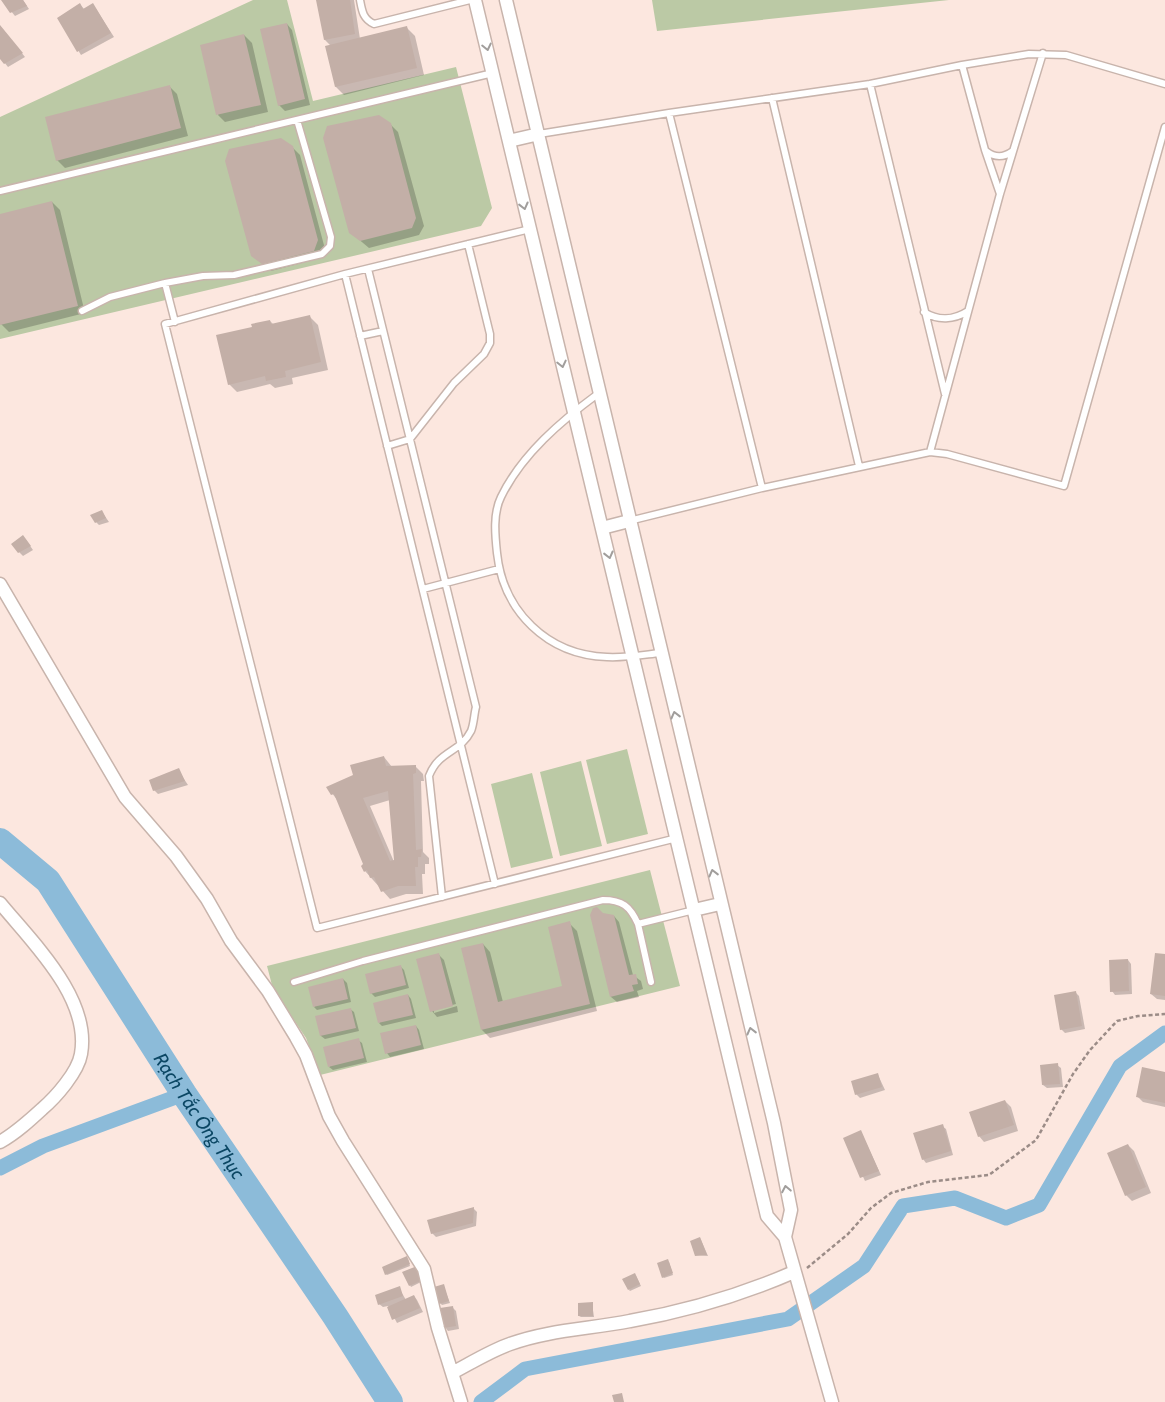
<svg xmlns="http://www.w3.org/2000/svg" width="1165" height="1402" font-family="Cabin,sans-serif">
	<rect width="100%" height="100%" fill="#fce7df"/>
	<!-- green -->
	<path fill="#bbc9a5" d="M253 0H287L313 101 456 67 492 208 481 226 0 339V117Z
		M652 0H949L657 31Z
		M627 749 648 834 607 844 586 760Z
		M581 761 602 846 560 856 540 772Z
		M532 773 553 858 511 868 491 784Z
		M650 870 680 986 320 1075 306 1038 273 989 267 966Z"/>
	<!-- shadow -->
	<path fill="#0003" fill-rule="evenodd" d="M2 0H23L29 9 15 16Z
		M317 0H354L360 39 407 28 415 36 424 75 344 95 336 87 326 47 331 46 325 40Z
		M80 4 84 9H96L114 37 81 55 59 19Z
		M287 24 292 30 310 105 285 111 279 105Z
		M0 26 25 57 8 67 0 57Z
		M244 35 252 43 268 112 225 122 218 115Z
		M169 86 177 94 188 136 65 168 57 160Z
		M390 124 398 132 424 226 419 235 369 248 350 232Z
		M292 147 300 155 325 249 321 258 271 271 252 255Z
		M52 202 60 210 85 313 9 332 1 324 0 319V215Z
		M310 317 318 325 328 370 292 378 293 384 275 388 270 384 237 392 229 384 254 328 270 321 274 325Z
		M102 512 109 522 99 525 96 522Z
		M26 540 33 550 23 556 19 552Z
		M384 757 392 767 415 766 423 774 424 781H421L423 852 429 858V864H425V874H422L423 894H406L390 899 365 871V864L338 801 328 788 354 776ZM390 800 395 864 370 806Z
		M178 770 188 785 158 794 154 790Z
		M603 915 614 916 619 922 633 975 641 981 643 989 637 991 639 997 617 1002 611 997Z
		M569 923 577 931 597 1011 490 1038 482 1030 462 949 483 944 490 952 503 1002 564 987Z
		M438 954 444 960 456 1004 434 1010V1013L457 1006 458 1012 437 1017 432 1011Z
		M1165 955V1000L1157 999 1151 994Z
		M1128 960 1131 964 1132 994 1115 995 1112 991Z
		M400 966 404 970 409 988 375 997 371 993Z
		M343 979 347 983 351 1002 317 1010 314 1007Z
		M1075 992 1079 996 1085 1029 1065 1033 1061 1029Z
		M408 995 411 999 416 1018 382 1026 379 1023Z
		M350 1009 354 1012 359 1031 325 1039 321 1036 317 1017Z
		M416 1026 419 1030 424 1049 390 1057 387 1053Z
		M358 1040 362 1043 367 1062 333 1070 329 1067Z
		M1057 1065 1061 1068 1063 1087 1047 1088 1043 1085Z
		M1165 1073V1107L1143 1102 1137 1096Z
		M878 1075 885 1090 860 1098 856 1094Z
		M1005 1101 1011 1107 1018 1131 984 1142 979 1136Z
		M942 1126 946 1129 953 1155 926 1163 923 1159Z
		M861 1132 881 1175 865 1181 845 1138Z
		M1128 1145 1134 1151 1151 1193 1132 1201 1126 1195Z
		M473 1208 477 1212 476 1226 436 1237 432 1233Z
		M700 1238 701 1240 708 1256 696 1255Z
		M408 1259 410 1266 387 1275 386 1274Z
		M669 1262 673 1275 664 1278 663 1277Z
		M404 1273 423 1281 411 1287Z
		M636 1276 641 1286 630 1291 629 1290Z
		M443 1285 450 1303 442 1305 440 1303Z
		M399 1288 406 1300 414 1296 417 1300 423 1312 397 1323 388 1306 383 1307 379 1304Z
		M592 1303 594 1317H581L579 1316Z
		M452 1307 456 1311 459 1329 448 1331 445 1327Z"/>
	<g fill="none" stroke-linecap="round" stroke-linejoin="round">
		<!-- canal -->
		<path stroke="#8cbbd9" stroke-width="15" d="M0 1168 43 1146 184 1094
			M481 1402 525 1369 788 1319 864 1266 903 1206 955 1198 1006 1218 1039 1205 1120 1066 1165 1033"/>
		<!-- river -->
		<path stroke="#8cbbd9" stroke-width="26" id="s1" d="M0 841 48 881 184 1094 335 1316 390 1402"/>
	</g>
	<!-- building -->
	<path fill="#c3afa7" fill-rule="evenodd" d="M1 0H23L27 6 10 13Z
		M316 0H350L355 34 324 40Z
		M80 3 83 9 93 3 111 33 77 52 57 18Z
		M287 23 305 99 278 106 260 29Z
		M0 25 23 53 4 64 0 59Z
		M407 26 417 68 335 87 325 46Z
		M244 34 261 105 216 115 200 45Z
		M170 85 181 128 56 161 45 117Z
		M379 115 391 123 416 218 412 228 360 241 349 233 323 138 327 126Z
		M281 138 293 146 318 240 314 251 262 264 251 256 225 161 229 149Z
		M52 201 78 306 0 325V214Z
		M310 315 321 362 285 371 286 377 266 381 265 376 228 385 216 335 252 327 251 324 270 320 271 324Z
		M102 510 106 518 95 523 90 515Z
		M23 535 31 546 18 553 11 544Z
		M384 756 386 766 416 765V773L413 774 416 850 422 849 421 857H418V867H415L416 886H398L381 892 374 877 370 878 367 870 364 872 361 866 363 864 334 794 331 795 326 787 353 775 350 765ZM388 791 394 860 390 861 363 798Z
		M179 768 185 781 153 791 149 780Z
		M597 907 603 913 614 915 629 975 636 974 638 984 632 985 634 991 610 997 590 915 593 908Z
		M570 921 590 1004 481 1030 461 948 483 943 498 1002 562 986 548 927Z
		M439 953 453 1006 430 1012 416 959Z
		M1155 953 1165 954V996L1150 994Z
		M1128 959 1129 991 1110 992 1109 960Z
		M401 965 406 985 370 994 365 974Z
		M343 978 348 999 313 1007 308 987Z
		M1076 991 1082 1026 1060 1030 1054 995Z
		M408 994 413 1015 378 1023 373 1003Z
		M351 1008 356 1028 320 1036 315 1016Z
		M416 1025 421 1045 385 1054 380 1033Z
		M359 1038 364 1058 328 1067 323 1047Z
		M1058 1063 1060 1084 1042 1085 1040 1065Z
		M1142 1067 1165 1072V1103L1136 1097Z
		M878 1073 882 1087 855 1095 851 1081Z
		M1005 1100 1014 1125 978 1137 969 1112Z
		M943 1124 951 1151 922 1160 913 1133Z
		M861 1130 879 1171 860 1178 843 1138Z
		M1128 1144 1146 1187 1125 1196 1107 1153Z
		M474 1207 473 1223 431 1234 427 1220Z
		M700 1237 707 1255 695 1256 690 1241Z
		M407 1256 410 1264 385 1275 382 1267Z
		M668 1259 673 1273 662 1278 657 1263Z
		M417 1266 423 1280 409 1286 402 1272Z
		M635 1273 640 1284 628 1290 622 1279Z
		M444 1284 449 1301 439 1304 434 1287Z
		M400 1286 403 1296 378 1305 375 1295Z
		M414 1295 420 1308 392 1320 387 1307Z
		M593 1302V1316H578V1303Z
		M453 1306 456 1326 443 1328 440 1308Z
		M622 1393 624 1402H614L612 1395Z"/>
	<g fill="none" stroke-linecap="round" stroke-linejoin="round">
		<!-- lane casing -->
		<g stroke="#c8b4ac" stroke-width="9">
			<path id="lane" d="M360 0C362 11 363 19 374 24L470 0
				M962 65 1029 54 1066 55 1165 84
				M870 84 945 394
				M772 98 859 466
				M669 113 870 84 962 65 985 150 1000 194 930 452 762 488
				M539 134 669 113 762 488 629 521
				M986 151C995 158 1003 158 1013 151
				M0 191 493 73
				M1000 194 1043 53
				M530 229 345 274 165 324 317 928 677 838
				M368 269 476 707C474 714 474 724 471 731 460 753 439 750 429 776L442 897
				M345 274 495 884
				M165 283 175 322
				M82 311 110 297 165 283 203 276 234 275 322 254 330 246 331 237 297 120
				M924 312C938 321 954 320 968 311
				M360 336 383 331
				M599 393C561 421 522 454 501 497 493 513 495 535 497 553 503 611 547 655 607 657 625 658 642 655 660 653
				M387 446 410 439 454 383 484 354 490 343V334L468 244
				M930 452 947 454 1064 486 1165 127
				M423 589 499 569
				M638 924 694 910
				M294 982 363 961 603 900C622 900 630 906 638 924L651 982"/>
		</g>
		<!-- street casing -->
		<g stroke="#c8b4ac" stroke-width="15">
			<path id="street" d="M475 0 767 1216 785 1237
				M506 0 774 1123 791 1210 785 1237 832 1402
				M509 141 539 134
				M602 528 629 521
				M0 584 125 797 176 856 207 899 231 941 268 991 296 1037 306 1055 329 1116 343 1141 424 1269 438 1328 461 1402
				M0 903C32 942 91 998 81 1054 78 1072 56 1097 42 1109 29 1121 16 1133 0 1142
				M694 910 720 904
				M452 1373C471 1363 490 1351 510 1344 548 1330 590 1329 630 1321 687 1311 741 1295 794 1272"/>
		</g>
		<!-- path -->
		<path stroke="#9b8c87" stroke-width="2.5" stroke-dasharray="4 2.5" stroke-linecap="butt" d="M807 1268 848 1234 871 1208 891 1193 928 1182 989 1175 1036 1140 1073 1074 1090 1050 1117 1021 1138 1016 1165 1014"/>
		<!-- lane -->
		<use href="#lane" stroke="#fff" stroke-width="6"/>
		<!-- street -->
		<use href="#street" stroke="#fff" stroke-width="12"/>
	</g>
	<!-- one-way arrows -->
	<defs><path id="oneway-chevron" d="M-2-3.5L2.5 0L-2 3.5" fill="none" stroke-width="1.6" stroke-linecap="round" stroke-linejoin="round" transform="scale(1.25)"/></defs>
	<g stroke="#a19e9c">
		<use href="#oneway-chevron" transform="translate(487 47) rotate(77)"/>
		<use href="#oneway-chevron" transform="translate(524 206) rotate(76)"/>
		<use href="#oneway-chevron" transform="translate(562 364) rotate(77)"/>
		<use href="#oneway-chevron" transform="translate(609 555) rotate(76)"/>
		<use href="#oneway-chevron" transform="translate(675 715) rotate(-104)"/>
		<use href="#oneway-chevron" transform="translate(713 873) rotate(-104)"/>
		<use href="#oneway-chevron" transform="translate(751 1031) rotate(-104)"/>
		<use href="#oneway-chevron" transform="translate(786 1189) rotate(-101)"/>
	</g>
	<g text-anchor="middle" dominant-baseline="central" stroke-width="4" stroke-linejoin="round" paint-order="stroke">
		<!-- water labels -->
		<g font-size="19" font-style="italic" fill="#0b4764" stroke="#fce7df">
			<text stroke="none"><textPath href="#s1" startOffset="342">Rạch Tắc Ông Thục</textPath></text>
		</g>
	</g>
</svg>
